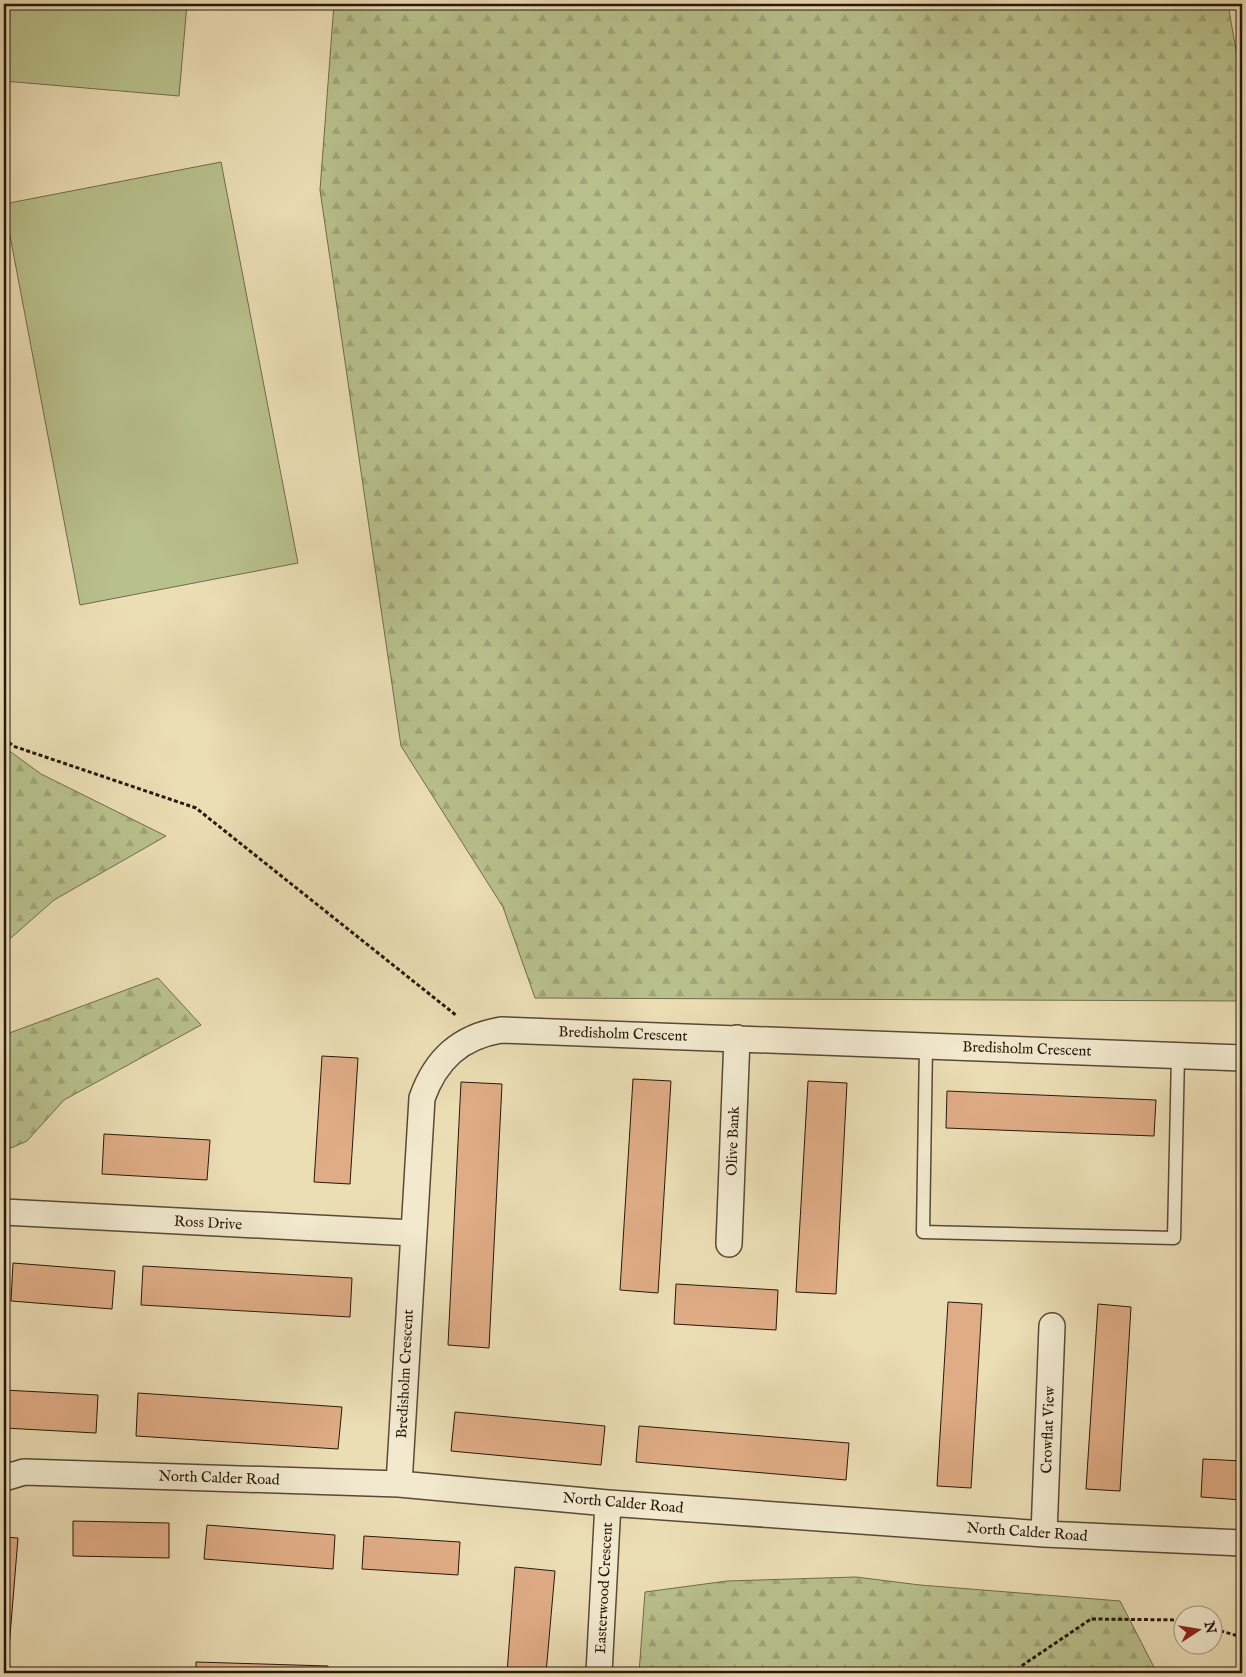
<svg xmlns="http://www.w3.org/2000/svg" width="1246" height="1677" font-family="'IM FELL English',serif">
	<defs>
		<pattern id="forest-firs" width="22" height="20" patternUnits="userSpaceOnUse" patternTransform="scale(1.25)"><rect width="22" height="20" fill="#b8c08c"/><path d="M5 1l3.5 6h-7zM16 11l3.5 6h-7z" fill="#9ea478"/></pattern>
	</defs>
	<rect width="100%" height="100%" fill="#ebddb4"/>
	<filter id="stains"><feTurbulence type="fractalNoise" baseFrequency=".004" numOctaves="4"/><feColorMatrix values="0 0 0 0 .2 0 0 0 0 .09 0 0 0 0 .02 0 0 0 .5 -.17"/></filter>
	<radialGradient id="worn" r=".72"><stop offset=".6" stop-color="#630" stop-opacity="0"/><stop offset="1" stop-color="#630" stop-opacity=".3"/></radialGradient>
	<!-- grass -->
	<path fill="#b8c08c" stroke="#706c4c" d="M4 4H187L179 96 4 81Z
		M221 162 298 563 80 605 4 204Z"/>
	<!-- forest -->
	<path fill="url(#forest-firs)" stroke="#706c4c" d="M334 4H1228L1242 85V1001L535 998 503 907 401 746 320 190Z
		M4 747 41 774 166 836 54 900 4 944Z
		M158 978 201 1025 64 1100 27 1141 4 1151V1035Z
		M856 1577 920 1585 1120 1601 1157 1673H639L645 1592 727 1581Z"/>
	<!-- building -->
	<path fill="#dfac85" stroke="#27190d" d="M322 1056 358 1058 350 1184 314 1182Z
		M633 1079 671 1081 658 1293 620 1290Z
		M808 1081 847 1083 836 1294 796 1292Z
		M461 1082 502 1084 489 1348 448 1345Z
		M947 1091 1156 1100 1154 1136 946 1128Z
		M1242 1131V1310H1237Z
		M104 1134 210 1140 207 1180 102 1174Z
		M13 1263 115 1271 112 1309 11 1301Z
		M143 1266 352 1278 350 1317 141 1305Z
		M676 1284 778 1290 776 1330 674 1324Z
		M948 1302 982 1304 971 1488 937 1486Z
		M1098 1304 1131 1307 1120 1491 1086 1489Z
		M4 1390 98 1395 96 1433 4 1428Z
		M138 1393 342 1407 338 1449 136 1436Z
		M455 1412 605 1426 601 1465 451 1451Z
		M639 1426 849 1443 846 1480 636 1462Z
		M1203 1459 1242 1461V1500L1201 1497Z
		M73 1521 169 1523V1558L73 1556Z
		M207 1525 335 1535 333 1569 204 1559Z
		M364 1536 460 1542 458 1575 362 1569Z
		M4 1537 18 1538 7 1673H4Z
		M515 1567 555 1571 546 1673H507Z
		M196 1662 328 1666V1673H196Z"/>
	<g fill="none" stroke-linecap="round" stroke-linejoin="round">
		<!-- lane casing -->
		<g stroke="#584a37" stroke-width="15">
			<path id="lane" d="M926 1045 923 1232 1174 1238 1178 1055"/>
		</g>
		<!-- street casing -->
		<g stroke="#584a37" stroke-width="28">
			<path id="street" d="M4 1212 413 1233
				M729 1244 737 1038
				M4 1478 24 1472 399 1484 608 1503 1044 1534 1242 1543
				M399 1484 422 1098C436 1059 460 1037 501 1030L1242 1058
				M1044 1534 1052 1326
				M599 1673 608 1503"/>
		</g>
		<!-- path -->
		<path stroke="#27190d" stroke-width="3" stroke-dasharray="4 2.5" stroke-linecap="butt" d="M4 738 13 746 196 808 457 1016
			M1214 1629 1242 1637
			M1011 1673 1091 1619 1184 1620"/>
		<!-- lane -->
		<use href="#lane" stroke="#f2e9ce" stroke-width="12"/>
		<!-- street -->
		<use href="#street" stroke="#f2e9ce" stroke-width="25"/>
	</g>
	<g text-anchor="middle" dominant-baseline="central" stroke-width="4" stroke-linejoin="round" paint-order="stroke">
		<!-- street labels -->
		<g font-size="15" fill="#27190d" stroke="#f2e9ce">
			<text transform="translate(623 1034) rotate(2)">Bredisholm Crescent</text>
			<text transform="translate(1027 1049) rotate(2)">Bredisholm Crescent</text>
			<text transform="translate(733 1141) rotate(-88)">Olive Bank</text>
			<text transform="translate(208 1223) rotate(3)">Ross Drive</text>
			<text transform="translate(405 1374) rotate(-87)">Bredisholm Crescent</text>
			<text transform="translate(1048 1430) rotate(-88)">Crowflat View</text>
			<text transform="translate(219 1478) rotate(2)">North Calder Road</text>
			<text transform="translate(623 1503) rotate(5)">North Calder Road</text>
			<text transform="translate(1027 1532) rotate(4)">North Calder Road</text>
			<text transform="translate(604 1588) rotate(-87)">Easterwood Crescent</text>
		</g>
	</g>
	<!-- margin -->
	<rect width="1246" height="1677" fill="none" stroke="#ebddb4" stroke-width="20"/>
	<rect x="5" y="5" width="1236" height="1667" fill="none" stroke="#27190d" stroke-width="2.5"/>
	<rect x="10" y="10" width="1226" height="1657" fill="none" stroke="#27190d"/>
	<!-- north arrow -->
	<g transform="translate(1198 1630) rotate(78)"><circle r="24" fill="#f2e9ce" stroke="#a19681"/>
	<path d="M0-4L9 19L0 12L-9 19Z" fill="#8f2418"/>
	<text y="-8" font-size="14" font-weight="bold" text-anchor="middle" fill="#27190d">N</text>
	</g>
	<rect width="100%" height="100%" filter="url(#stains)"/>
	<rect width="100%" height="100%" fill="url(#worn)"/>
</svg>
